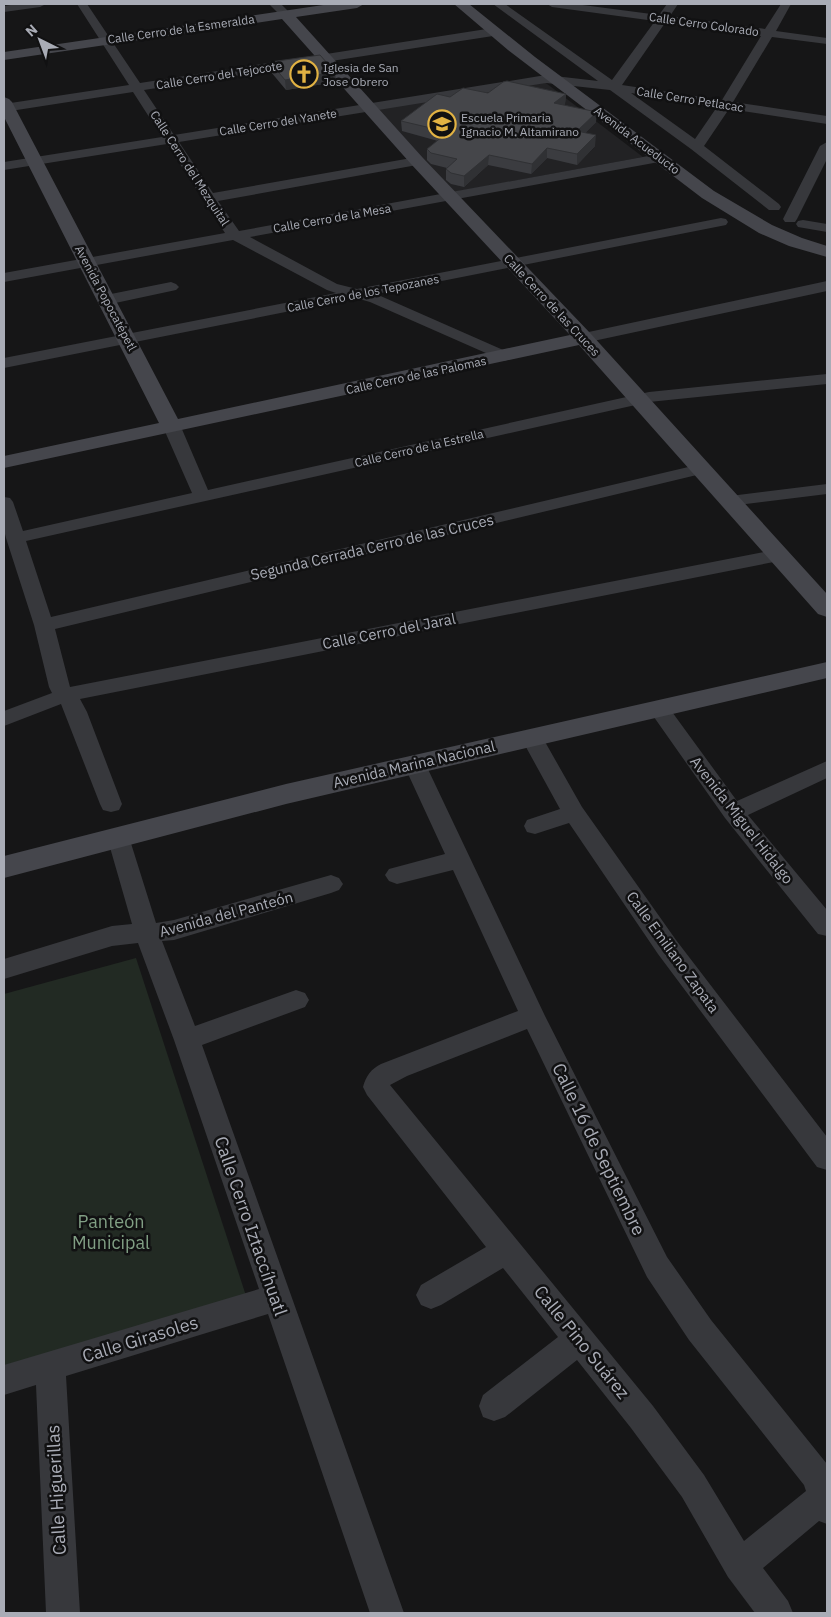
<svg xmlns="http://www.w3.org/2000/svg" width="831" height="1617" font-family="'IBM Plex Sans',sans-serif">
	<rect width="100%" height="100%" fill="#161617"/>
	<!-- built -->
	<path fill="#222224" d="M542 80 643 157 449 193 371 109Z"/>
	<!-- green -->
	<path fill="#222a23" d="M136 958 249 1305 4 1373V994Z"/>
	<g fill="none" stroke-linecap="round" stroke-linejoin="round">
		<!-- street -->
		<path fill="#37383c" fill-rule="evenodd" d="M17 4H46L40 7 4 12V6Z
			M77 4H87L140 83 493 28 499 32 493 36 144 90 174 135 546 75 598 81 493 4H505L612 80 655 21 552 7 547 4H575L659 15 667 4H678L670 16 765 29 781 4H791L776 31 827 38V44L772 37 733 102 827 116V124L729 109 704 146 779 204 781 207 779 210H769L691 149 610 90 546 83 179 142 213 193 417 157 424 161 417 165 218 201 239 231 659 154 666 158 659 162 250 237 337 284 357 289 721 218 726 219 728 222 726 225 721 226 376 294 510 353 512 356 510 359 504 361 370 302 356 298 4 368V358L336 293 327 290 233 240 4 282V273L225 233 167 144 4 170V162L162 137 133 92 4 112V104L129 85ZM665 23 761 36 722 100 622 85ZM631 93 717 107 695 139Z
			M269 4H281L291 14 289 16H281Z
			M827 142V159L797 219 795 222H785L783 219 820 146Z
			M803 220 827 224V232L798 227 796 224 798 221Z
			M827 281V291L584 343 578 341 576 338 578 335 584 333Z
			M171 282 176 284 179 287 176 290 106 305 101 303 98 300 101 297 106 295Z
			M827 374V384L649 402 26 541 51 617 701 464 707 465 710 469 707 473 701 474 55 629 70 687 779 549 786 551 788 555 786 559 779 561 80 699 87 712 122 804 119 810 111 812 103 810 100 804 61 704 4 726V711L52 693 49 687 34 625 6 538 4 530V497L10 498 13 502 23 531 192 493 163 427 166 423 172 422 178 423 181 427 208 490 649 392Z
			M827 484V494L730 506 724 505 721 501 724 497 730 496Z
			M660 703 667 705 737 801 827 761V778L748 815 827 910V936L818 934 725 818 649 710 653 705Z
			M532 730 540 733 582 807 676 940 827 1137V1170L817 1167 658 954 569 823 535 834 527 832 524 826 527 820 560 809 521 738 524 733Z
			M414 755 422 758 425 763 545 1016 667 1257 711 1320 827 1464V1524L819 1521 763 1568 788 1601 793 1613H755L728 1577 682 1497 631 1428 577 1360 505 1417 494 1421 483 1417 479 1406 483 1395 558 1337 503 1268 441 1305 431 1309 421 1305 416 1295 421 1285 486 1247 367 1095 363 1087C366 1076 371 1069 381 1064L518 1011 453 870 397 884 389 881 385 875 389 869 445 854 403 763 406 758ZM527 1029 647 1277 689 1340 804 1485 806 1491 744 1541 704 1475 653 1406 390 1085 407 1076Z
			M118 828 126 831 129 837 156 923 174 920 331 875 339 878 343 884 339 890 331 893 174 940 162 941 195 1026 296 990 305 993 309 1000 305 1007 202 1045 404 1613H370L268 1314 66 1376 80 1613H46L36 1385 4 1395V1365L259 1289 174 1040 138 943 112 946 4 979V959L112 926 132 924 107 837 110 831Z"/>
		<!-- secondary -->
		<path fill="#45464c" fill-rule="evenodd" d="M330 4H364L357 8 296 17 423 158 591 334 827 594V617L818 614 579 345 4 468V456L159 423 4 117V97L9 99 12 102 178 419 570 335 411 164 282 19 4 60V52Z
			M454 4H469L535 57 714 191 772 225 802 238 827 246V257L789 246 759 233 702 198 508 50Z
			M827 662V678L286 804 4 878V856L286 784Z"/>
	</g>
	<!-- wall -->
	<path fill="#3b3c40" d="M270 62 336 82 286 90 271 72Z
		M488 93 566 94 565 104 564 105 596 122 585 133 595 146 577 165 547 158 531 174 488 165 464 187 451 184 446 180V169L447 168 431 164 427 160V149L438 141 402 131 401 121 450 97Z"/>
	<!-- shaded-wall -->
	<path fill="#303134" d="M335 72 336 82 286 90 285 80Z
		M566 94 565 104 554 114V103Z
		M597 112 596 122 576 142 577 131Z
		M596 135 595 146 577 165V154Z
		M547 148V158L531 174 532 164Z
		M489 155 488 165 464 187V176Z"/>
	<!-- building -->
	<path fill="#45464a" stroke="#303134" d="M320 55 335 72 285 80 270 62Z
		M507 81 566 94 554 103 597 112 577 131 596 135 577 154 547 148 532 164 489 155 464 176 451 173 446 169 457 159 431 153 427 149 448 132 401 121 437 94 450 97 463 88 488 93 503 82Z"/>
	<!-- icons -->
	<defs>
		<g id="church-ring" transform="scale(1.4375)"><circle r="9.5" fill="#111112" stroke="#e1b243" stroke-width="1.5"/><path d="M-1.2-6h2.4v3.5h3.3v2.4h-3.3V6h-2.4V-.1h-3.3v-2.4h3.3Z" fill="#e1b243"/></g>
		<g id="school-ring" transform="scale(1.4375)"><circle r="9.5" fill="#111112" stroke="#e1b243" stroke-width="1.5"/><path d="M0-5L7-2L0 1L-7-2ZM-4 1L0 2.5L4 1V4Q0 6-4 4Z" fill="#e1b243"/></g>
	</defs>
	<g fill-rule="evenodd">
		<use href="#church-ring" x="304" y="74"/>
		<use href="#school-ring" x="442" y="124"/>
	</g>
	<g text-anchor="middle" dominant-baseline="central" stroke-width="5" stroke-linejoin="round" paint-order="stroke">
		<!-- far-street labels -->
		<g font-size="12" fill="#a9acb6" stroke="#111112">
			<text transform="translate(704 24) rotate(8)">Calle Cerro Colorado</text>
			<text transform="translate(181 29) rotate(-8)">Calle Cerro de la Esmeralda</text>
			<text transform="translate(219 75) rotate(-9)">Calle Cerro del Tejocote</text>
			<text transform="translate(690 99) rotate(9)">Calle Cerro Petlacac</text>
			<text transform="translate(278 122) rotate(-9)">Calle Cerro del Yanete</text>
			<text transform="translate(637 140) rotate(37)">Avenida Acueducto</text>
			<text transform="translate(190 168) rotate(57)">Calle Cerro del Mezquital</text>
			<text transform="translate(332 218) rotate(-10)">Calle Cerro de la Mesa</text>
			<text transform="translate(363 293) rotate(-11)">Calle Cerro de los Tepozanes</text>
			<text transform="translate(106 298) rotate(62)">Avenida Popocatépetl</text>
			<text transform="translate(552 305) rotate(47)">Calle Cerro de las Cruces</text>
			<text transform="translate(416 375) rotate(-12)">Calle Cerro de las Palomas</text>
			<text transform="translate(419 448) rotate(-13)">Calle Cerro de la Estrella</text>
		</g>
		<!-- far-poi labels -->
		<g font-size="12" fill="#a9acb6" stroke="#111112" text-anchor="start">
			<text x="323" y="67">Iglesia de San<tspan x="323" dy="14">Jose Obrero</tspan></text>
			<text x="461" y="117">Escuela Primaria<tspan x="461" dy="14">Ignacio M. Altamirano</tspan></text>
		</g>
		<!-- street labels -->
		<g font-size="15" fill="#a9acb6" stroke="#111112">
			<text transform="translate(372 547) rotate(-13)">Segunda Cerrada Cerro de las Cruces</text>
			<text transform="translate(389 631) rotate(-11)">Calle Cerro del Jaral</text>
			<text transform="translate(414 764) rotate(-13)">Avenida Marina Nacional</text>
			<text transform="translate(742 820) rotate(52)">Avenida Miguel Hidalgo</text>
			<text transform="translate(226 914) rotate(-15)">Avenida del Panteón</text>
			<text transform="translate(673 952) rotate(54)">Calle Emiliano Zapata</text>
		</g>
		<!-- near-street labels -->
		<g font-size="18" fill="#a9acb6" stroke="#111112">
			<text transform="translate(599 1149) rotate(64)">Calle 16 de Septiembre</text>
			<text transform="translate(251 1226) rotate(71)">Calle Cerro Iztaccíhuatl</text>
			<text transform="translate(140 1339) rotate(-17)">Calle Girasoles</text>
			<text transform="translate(582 1342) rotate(51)">Calle Pino Suárez</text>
			<text transform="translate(56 1490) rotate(-93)">Calle Higuerillas</text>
		</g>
		<!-- near-park labels -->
		<g font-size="18" fill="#819f84" stroke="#111112">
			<text x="111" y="1221">Panteón<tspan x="111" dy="21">Municipal</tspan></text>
		</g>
	</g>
	<!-- border -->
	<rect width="831" height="1617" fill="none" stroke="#a9acb6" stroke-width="10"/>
	<!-- north arrow -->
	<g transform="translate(40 40) rotate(318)" stroke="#111112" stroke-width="4" paint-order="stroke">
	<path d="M0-4L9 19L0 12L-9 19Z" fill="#a9acb6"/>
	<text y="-8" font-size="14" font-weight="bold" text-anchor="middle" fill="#a9acb6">N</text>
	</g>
</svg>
